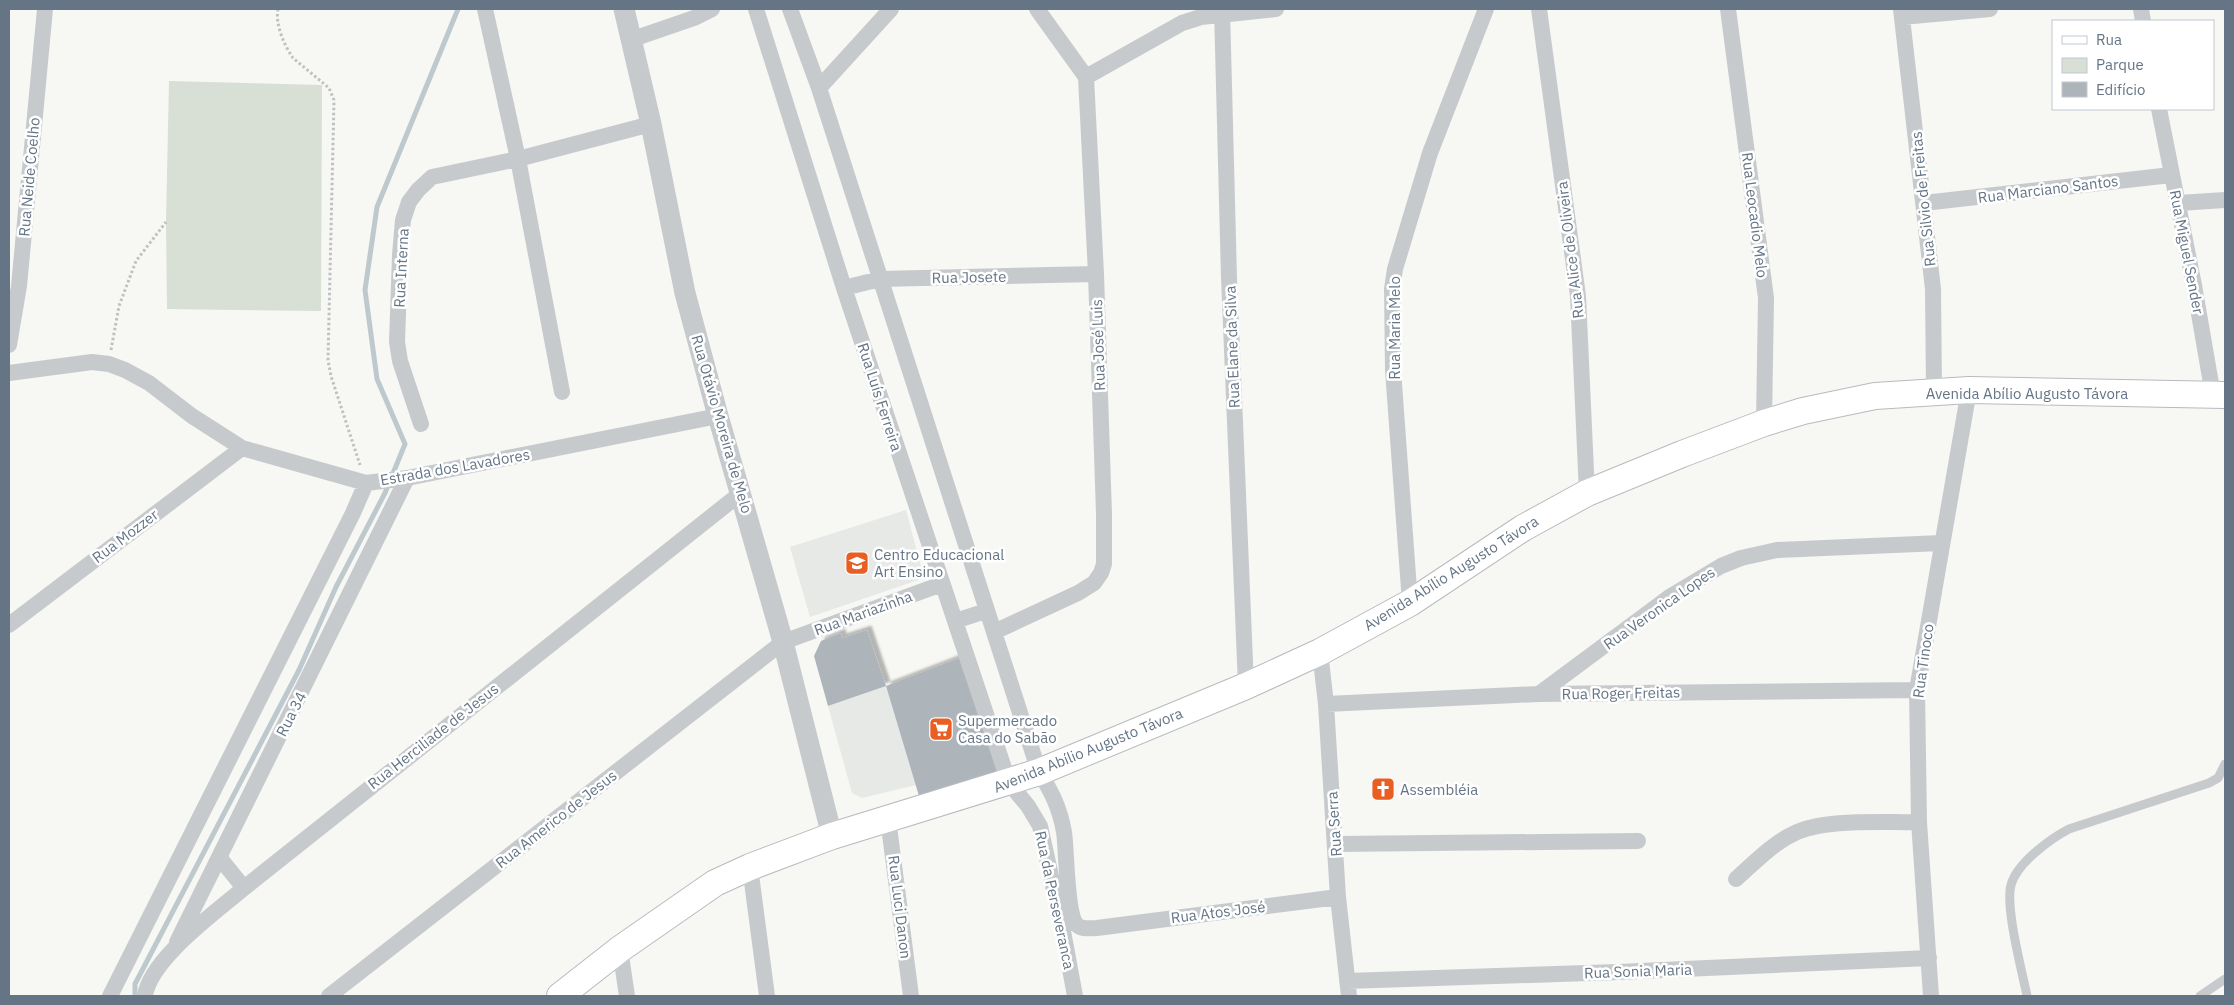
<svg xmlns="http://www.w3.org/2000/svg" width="2234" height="1005" font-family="'IBM Plex Sans',sans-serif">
	<defs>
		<filter id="shadow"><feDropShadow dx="4.5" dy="-4.5" stdDeviation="1" flood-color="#0004"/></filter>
	</defs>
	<rect width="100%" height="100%" fill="#f7f7f4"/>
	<!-- built -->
	<path fill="#e7e9e7" d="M906 510 924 578 810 617 790 547Z
		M886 686 916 785 862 798 852 793 828 706Z"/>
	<!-- green -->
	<path fill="#d8dfd4" d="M169 81 322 85 321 311 167 309 166 222Z"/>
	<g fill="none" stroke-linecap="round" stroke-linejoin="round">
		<!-- stream -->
		<path stroke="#bec9cd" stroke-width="5" d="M135 996V984L299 670 336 587 385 493 405 444 377 379 365 290 377 207 458 9"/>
	</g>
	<!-- building -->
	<path fill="#adb5bb" filter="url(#shadow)" d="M867 630 886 686 828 706 814 656 821 641 841 633 842 638Z
		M959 658 999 772 919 796 886 686Z"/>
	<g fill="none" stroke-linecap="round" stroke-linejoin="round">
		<!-- primary casing -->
		<g stroke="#b7bbbf" stroke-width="28">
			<path id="primary" d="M560 996 620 949 715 883 750 867 832 836 1039 772 1246 686 1320 652 1410 603 1523 528 1587 493 1682 454 1764 423 1803 411 1875 396 1969 390 2225 395"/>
		</g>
		<!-- path -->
		<path stroke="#bec0c2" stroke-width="3" stroke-dasharray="2.5 2.5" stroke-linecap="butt" d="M278 9C275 24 284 45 293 58L329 88 334 100 328 360 331 376 360 465
			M111 350 119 306 136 261 166 222"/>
		<!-- service -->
		<path stroke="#c7cacd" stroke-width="9" d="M2027 996C2022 971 2005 907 2011 885 2017 863 2050 839 2069 829L2209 783 2218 778 2225 764
			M2200 996 2225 979"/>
		<!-- minor -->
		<path stroke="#c7cacd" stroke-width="16" d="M485 9 518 159 562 392
			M756 9 844 288 1009 783 1028 806 1040 826 1063 931 1075 996
			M790 9 819 88 1039 772C1052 792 1060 809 1064 832 1067 851 1066 911 1076 924 1081 930 1090 928 1097 928L1338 897
			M1222 9 1229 278 1246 686
			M1539 9 1578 296 1587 493
			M1728 9 1766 298 1764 423
			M1901 9 1933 289 1934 391
			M2141 9 2143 21
			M1902 17 1990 9
			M630 40 694 18 712 9
			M1086 77 1182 23 1201 17 1276 9
			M819 88 891 9
			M2159 109 2194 285 2213 395
			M1924 203 2171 175
			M2179 203 2225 200
			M844 288 880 279 1096 274
			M9 345 19 286 45 9
			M9 373 92 362 109 364 125 370 149 383 192 416 242 448 366 483 407 478 718 416
			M421 424 400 361 397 342 400 255 403 220 409 202 418 190 432 177 518 159 651 124
			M1410 603 1393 370 1392 289 1395 269 1430 153 1486 9
			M955 621 986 611
			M9 625 242 448
			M994 632 1078 593 1094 583 1101 573 1104 564V514L1096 274 1086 77 1037 9
			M1320 652 1326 704 1338 897 1349 996
			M1539 694 1671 596 1721 566 1741 558 1777 550 1941 543
			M1326 704 1539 694 1917 690
			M888 819 911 996
			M1336 844 1638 841
			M219 857 244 888
			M750 867 767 996
			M1736 879C1754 863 1772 844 1793 834 1823 818 1884 823 1919 822
			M177 942 407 478
			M620 949 627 996
			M1347 981 1618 972 1929 958
			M110 996 353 513 366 483
			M145 996C150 959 216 912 244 888L741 493
			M329 996 783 642 942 584
			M1931 996 1919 822 1917 690 1969 390"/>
		<!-- tertiary -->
		<path stroke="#c7cacd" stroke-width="21" d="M624 9 651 124 685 293 718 416 783 642 832 836"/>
		<!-- primary -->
		<use href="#primary" stroke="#fff" stroke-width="26"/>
	</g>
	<!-- icons -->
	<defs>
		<g id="school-square" transform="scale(1.25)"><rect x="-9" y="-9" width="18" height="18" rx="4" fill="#e95e22" stroke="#fff"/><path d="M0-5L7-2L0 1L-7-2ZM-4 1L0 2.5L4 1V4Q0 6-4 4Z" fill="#fff"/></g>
		<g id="supermarket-square" transform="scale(1.25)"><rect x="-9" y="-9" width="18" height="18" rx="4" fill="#e95e22" stroke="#fff"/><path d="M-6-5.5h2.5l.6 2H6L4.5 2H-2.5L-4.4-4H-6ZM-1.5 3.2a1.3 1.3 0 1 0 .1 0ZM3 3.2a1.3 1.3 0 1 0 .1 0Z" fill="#fff"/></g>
		<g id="church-square" transform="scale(1.25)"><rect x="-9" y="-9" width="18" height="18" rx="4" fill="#e95e22" stroke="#fff"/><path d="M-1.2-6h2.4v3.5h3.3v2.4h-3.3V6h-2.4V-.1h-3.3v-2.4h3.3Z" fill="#fff"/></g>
	</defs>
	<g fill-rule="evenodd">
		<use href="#school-square" x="857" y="563"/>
		<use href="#supermarket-square" x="941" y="729"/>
		<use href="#church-square" x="1383" y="789"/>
	</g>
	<g text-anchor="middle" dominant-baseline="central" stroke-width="5" stroke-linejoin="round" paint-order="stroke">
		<!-- street labels -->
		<g font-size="15" fill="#657586" stroke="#fff">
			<text transform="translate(29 177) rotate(-85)">Rua Neide Coelho</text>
			<text transform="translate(2048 189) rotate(-7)">Rua Marciano Santos</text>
			<text transform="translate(1923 199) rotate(-96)">Rua Silvio de Freitas</text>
			<text transform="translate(1755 215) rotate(83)">Rua Leocadio Melo</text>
			<text transform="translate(1570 250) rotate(-97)">Rua Alice de Oliveira</text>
			<text transform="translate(2187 252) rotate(79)">Rua Miguel Sender</text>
			<text transform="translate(401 268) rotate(-87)">Rua Interna</text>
			<text transform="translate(969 277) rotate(-1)">Rua Josete</text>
			<text transform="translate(1394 328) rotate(-90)">Rua Maria Melo</text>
			<text transform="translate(1098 345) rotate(-92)">Rua José Luis</text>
			<text transform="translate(1232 347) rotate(-92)">Rua Elane da Silva</text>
			<text x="2027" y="393">Avenida Abílio Augusto Távora</text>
			<text transform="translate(880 397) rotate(72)">Rua Luís Ferreira</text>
			<text transform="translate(722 424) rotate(74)">Rua Otávio Moreira de Melo</text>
			<text transform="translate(455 467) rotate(-10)">Estrada dos Lavadores</text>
			<text transform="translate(125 536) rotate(-37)">Rua Mozzer</text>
			<text transform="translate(1451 573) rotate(-32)">Avenida Abílio Augusto Távora</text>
			<text transform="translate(1659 608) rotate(-35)">Rua Veronica Lopes</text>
			<text transform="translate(863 613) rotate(-20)">Rua Mariazinha</text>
			<text transform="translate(1923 661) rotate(-82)">Rua Tinoco</text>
			<text transform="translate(1621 693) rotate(-1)">Rua Roger Freitas</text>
			<text transform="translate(291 714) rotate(-63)">Rua 34</text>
			<text transform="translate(433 736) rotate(-38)">Rua Herciliade de Jesus</text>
			<text transform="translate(1088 750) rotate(-22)">Avenida Abílio Augusto Távora</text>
			<text transform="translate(556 819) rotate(-38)">Rua Americo de Jesus</text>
			<text transform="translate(1334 824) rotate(-94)">Rua Serra</text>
			<text transform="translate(1055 900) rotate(78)">Rua da Perseveranca</text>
			<text transform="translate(900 907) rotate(83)">Rua Luci Danon</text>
			<text transform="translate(1218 912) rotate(-7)">Rua Atos José</text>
			<text transform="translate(1638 971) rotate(-2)">Rua Sonia Maria</text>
		</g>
		<!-- poi labels -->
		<g font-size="15" fill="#657586" stroke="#fff" text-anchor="start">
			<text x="874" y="554">Centro Educacional<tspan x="874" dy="17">Art Ensino</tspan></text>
			<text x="958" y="720">Supermercado<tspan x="958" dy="17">Casa do Sabão</tspan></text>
			<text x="1400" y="789">Assembléia</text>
		</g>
	</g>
	<!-- border -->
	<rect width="2234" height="1005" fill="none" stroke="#657586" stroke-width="20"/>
	<!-- legend -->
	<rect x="2052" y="20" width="162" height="90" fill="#ffffff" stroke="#c1c8cf"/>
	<rect x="2062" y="36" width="25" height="8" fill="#ffffff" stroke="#c1c8cf"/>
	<text x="2096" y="45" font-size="15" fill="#657586">Rua</text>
	<rect x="2062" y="58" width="25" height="15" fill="#d8dfd4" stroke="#c1c8cf"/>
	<text x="2096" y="70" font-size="15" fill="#657586">Parque</text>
	<rect x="2062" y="82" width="25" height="15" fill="#adb5bb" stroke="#c1c8cf"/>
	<text x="2096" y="95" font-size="15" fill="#657586">Edifício</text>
</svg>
